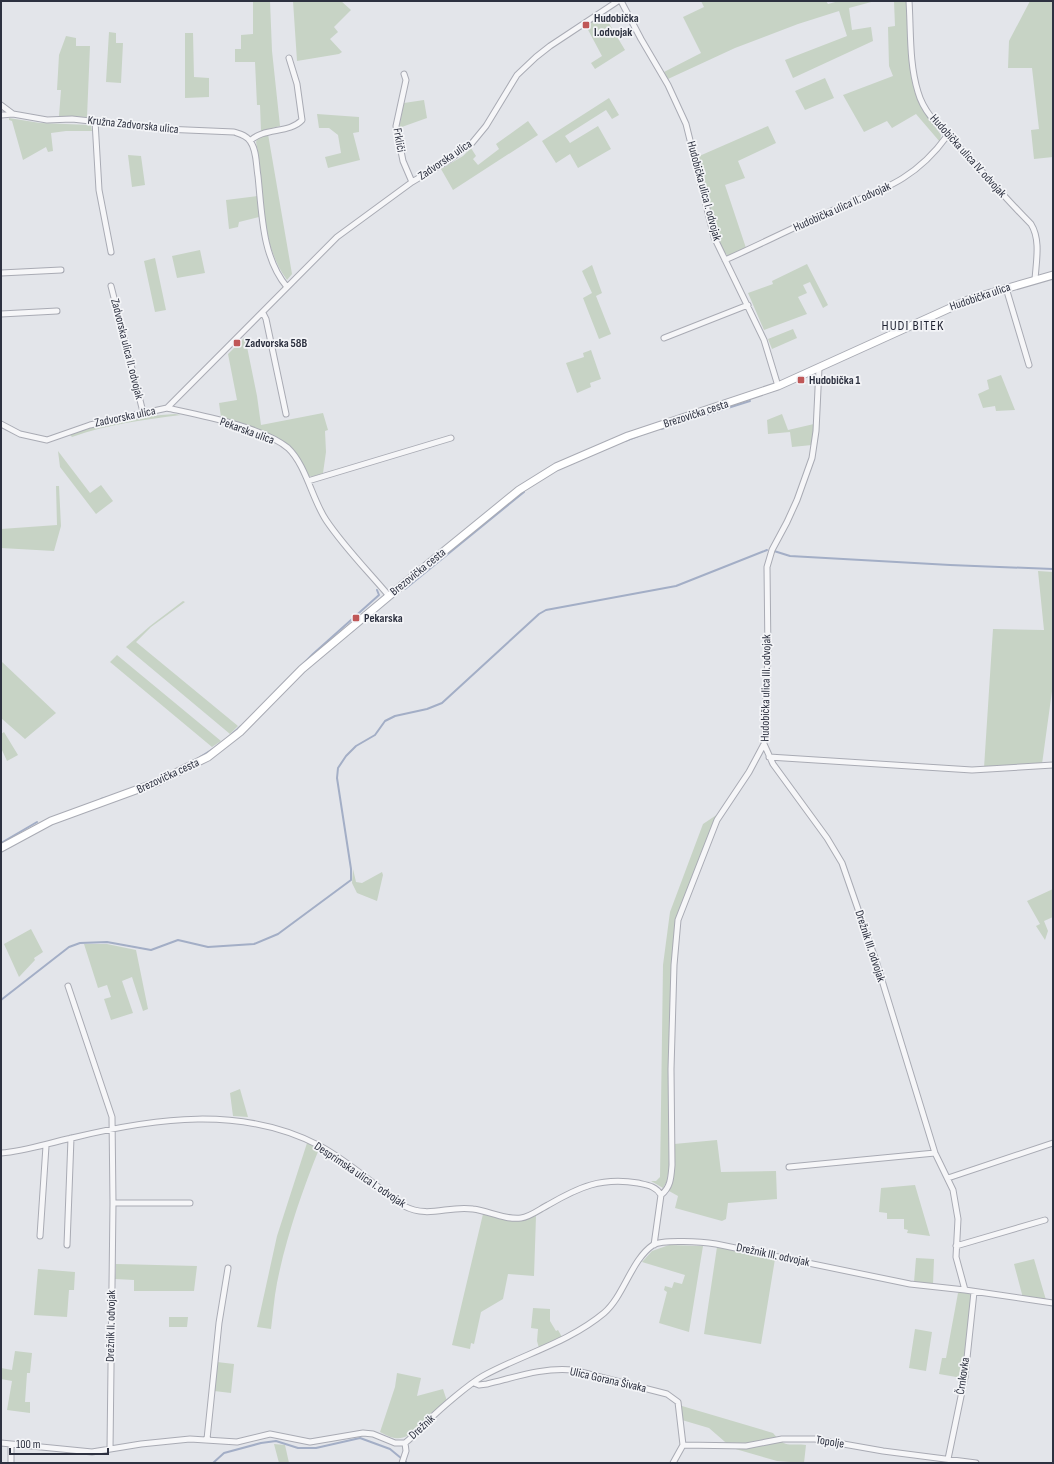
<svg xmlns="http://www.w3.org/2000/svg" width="1054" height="1464" font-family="'Sofia Sans Condensed',sans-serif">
	<rect width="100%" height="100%" fill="#e3e5ea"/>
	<!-- green -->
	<path fill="#c7d3c5" d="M253 1H270L272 51 280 126 261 131 260 105H257L255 62H235V49H241V35L253 34Z
		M293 1H341L351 10 334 27 338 32 330 39 342 52 339 54 297 61Z
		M701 1H826L828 4 839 1H875L849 8 852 30 871 27 873 41 793 78 785 60 847 36 839 11 798 24 735 48 668 79 664 72 701 53 683 17 704 7Z
		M894 1H907L913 86 923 110 941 135 940 142 916 114 892 128 887 121 864 132 843 95 893 76 889 66 888 27 895 26Z
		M1030 1H1053V157L1034 159 1031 130 1039 129 1032 68H1008L1009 41Z
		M604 15 625 50 595 69 591 63 602 56 586 26Z
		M109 32 116 33V43H123L121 83 106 82Z
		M185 33H193L194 77 209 78V97L185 98Z
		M66 36 76 38V46H90L87 117 59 116 61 90H57L59 55Z
		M825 78 834 98 805 110 795 91Z
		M609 98 619 115 612 119 606 110 565 136 570 143 598 126 611 149 578 168 570 154 556 163 542 141Z
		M424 100 427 118 399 128 404 103Z
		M317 114 359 117V132L353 133 360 160 328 168 325 157 341 153 338 135 329 128H319Z
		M9 118 40 123 91 125 92 131H66L51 133 53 151 48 152 46 147 23 160 12 121 9 120Z
		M528 121 538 135 453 190 441 169 463 156 471 148 476 156 473 159 478 165 499 149 496 144Z
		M768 126 776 143 738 161 745 178 725 185 746 248 728 256 720 247 716 236 697 157Z
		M268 134 292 274 287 280C258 241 266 188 256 142L258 137Z
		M128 155 141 156 145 185 132 187Z
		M257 196 259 217 239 222 238 227 229 229 226 200Z
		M200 250 205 273 177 278 172 256Z
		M155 258 166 310 155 312 144 261Z
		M807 264 828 305 823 308 810 282 803 285 807 293 798 297 807 314 764 330 748 293 773 284 772 281Z
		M592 265 602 293 596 296 611 334 599 339 583 298 592 293 582 271Z
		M793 329 797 338 772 349 768 339Z
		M245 337 257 396 261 425 323 413 328 430 325 431 326 452 323 473 312 477 309 476 295 451 284 441 221 417 219 403 237 400 228 354Z
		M591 350 601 379 590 383 591 387 577 393 566 363 584 357 583 353Z
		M1001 375 1015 410 996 411 995 406 983 408 978 394 989 389 987 380Z
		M175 414 181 415C143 420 108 424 72 437L70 435C105 422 138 416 175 414Z
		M782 414 788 430 814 424 812 445 792 447 790 432 768 434 767 420Z
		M58 451 90 493 101 485 113 501 96 514 60 467Z
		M56 486H59L61 526 54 551 1 548V529L57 525Z
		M1038 571 1053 572V684L1042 764 984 768 993 629 1044 630Z
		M183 601 185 602 151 627 136 642 238 726 230 734 126 647 150 626Z
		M117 655 221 741 212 747 110 662Z
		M1 661 56 713 25 739 1 718Z
		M4 732 18 755 7 761 1 748V734Z
		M718 814 677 919 674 932 668 1068 669 1166 667 1181 663 1188 651 1181H656L660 1177 663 965 670 912 703 824Z
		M353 869 356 882 362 883 382 872 383 875 377 901 357 893 352 883Z
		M1053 889V917L1044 921 1048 931 1045 940 1036 926 1040 924 1027 901Z
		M31 929 43 952 34 958 35 960 19 977 4 944Z
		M84 944H107L136 950 148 1009 143 1011 132 977 122 981 133 1013 111 1020 104 999 111 997 107 985 98 988Z
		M240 1089 248 1117 233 1116 230 1093Z
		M717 1140 721 1172 776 1171 777 1199 728 1203 726 1219 722 1221 675 1208 678 1196 669 1191 673 1180 674 1144Z
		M307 1143 319 1149C302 1191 286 1238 277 1283 274 1298 273 1314 271 1329L257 1327 277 1236Z
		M915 1185 930 1236 907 1233 908 1230 904 1229V1219H887V1213L879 1212 881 1188Z
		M483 1214 517 1221 536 1216 534 1276 508 1274 503 1299 481 1312 474 1344 471 1343 470 1349 452 1345Z
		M669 1245 703 1246 689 1332 659 1323 667 1292 664 1290 665 1286 672 1288 674 1282 682 1284 685 1275 642 1262 652 1251Z
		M717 1247 775 1259 761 1344 704 1334Z
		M916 1258 934 1259 933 1285 914 1282Z
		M1034 1259 1046 1300 1023 1298 1014 1264Z
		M116 1264 197 1266 194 1291H134V1280L115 1279Z
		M38 1269 75 1272 74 1290H69L67 1317 34 1315Z
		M958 1293H972L962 1378 939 1374 942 1358H946Z
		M533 1308 550 1309V1321L556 1331 558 1330 562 1337 539 1348 537 1341 538 1329 531 1328Z
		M169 1317H188L187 1327H169Z
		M915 1329 932 1332 926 1371 909 1368Z
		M15 1351 32 1353 30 1373H27L25 1402H30V1413L7 1410 12 1381 1 1379V1368L12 1370Z
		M217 1362 234 1364 231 1393 214 1391Z
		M397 1373 421 1378 417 1396 443 1389 447 1401 409 1435C398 1441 391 1438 380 1432L395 1387Z
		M682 1406 773 1433C786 1449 788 1443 806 1445L804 1463 777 1461 732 1448 709 1428 682 1420Z
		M274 1444 285 1445 289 1463H279Z"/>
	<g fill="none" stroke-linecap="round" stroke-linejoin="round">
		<!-- stream -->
		<path stroke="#a3aec6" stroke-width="2" d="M661 429 750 401
			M625 441 638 436
			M774 551 790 556 950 565 1053 569
			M405 589 524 492
			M275 692 313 654 379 595 377 590
			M232 734 241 726
			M200 757 213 749
			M101 799 108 797
			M1 843 37 822
			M1 1000 69 947 80 943 107 942 151 950 178 940 208 947 254 944 278 934 351 880V869L337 778 338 768 346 756 356 746 375 735 385 721 395 716 427 709 442 703 539 614 546 610 676 586 767 550
			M213 1463 224 1453 261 1443 276 1441 298 1448H316L360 1438 390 1449 407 1463"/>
		<!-- minor casing -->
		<g stroke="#a9abb4" stroke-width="7">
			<path id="minor" d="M621 1 641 39 668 85 686 124 714 237 764 340 778 386
				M909 1C911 31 909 63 918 92 925 117 946 132 962 150 985 174 1007 200 1031 224 1041 240 1036 262 1035 280
				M404 74 406 80 396 126 403 161 412 182
				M1 105 13 114
				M1 115 13 114 47 120 72 119 164 129 234 132C240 134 246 135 250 141 257 150 256 165 258 176 262 214 262 257 287 287
				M95 121 99 190 111 252
				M250 141C264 127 289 134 302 120L297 84 289 58
				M725 260C757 246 788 230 820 216 872 192 911 186 947 136
				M1 273 61 270
				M111 286 143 412
				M1006 288 1029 365
				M263 313 266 319 286 414
				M1 314 57 311
				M664 338 748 305
				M819 368 816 431 812 458 797 500 787 522 772 550 767 567 768 655 764 744 773 764 827 838 842 863 877 964 935 1153 953 1190 958 1219 956 1257 965 1290
				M167 408C199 415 263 427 288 448 306 465 312 499 326 520 344 547 368 571 389 596
				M1 424 20 434 47 440 90 425 167 408 337 237 412 182 449 160 472 143 486 126 517 75 536 57 550 46 618 1
				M308 481 451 438
				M769 757 972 770 1053 765
				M68 986 112 1117 113 1203 110 1449
				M1 1153C26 1151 48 1143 72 1138 154 1118 242 1105 320 1146 350 1162 376 1187 404 1206 429 1219 448 1205 473 1209 489 1211 504 1220 521 1218 530 1217 540 1209 548 1205 579 1187 601 1177 638 1183 647 1185 656 1186 661 1195L654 1245
				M789 1167 935 1153
				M948 1178 1053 1143
				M661 1195C671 1187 671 1177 672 1165L671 1069 674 965 678 920 717 820 749 772 764 744
				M113 1203H190
				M40 1236 46 1146
				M67 1245 71 1138
				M956 1246 1045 1220
				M474 1383 479 1385 487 1384C516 1377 544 1367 573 1370L667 1394 678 1402 683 1445 673 1463
				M207 1439 219 1323 228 1268
				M1 1443 92 1452 141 1444 190 1439 237 1442 270 1434 310 1442 363 1433 373 1434 395 1443H405C414 1436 421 1428 429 1420 441 1408 469 1384 483 1376 523 1354 568 1343 604 1313 624 1296 631 1260 653 1245 663 1239 703 1242 716 1244L910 1284 965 1290 1053 1303
				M683 1445 746 1446 782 1439H815L883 1451 976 1463
				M948 1459 965 1377 974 1292
				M11 1463V1444
				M402 1463 406 1451 405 1443"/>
		</g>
		<!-- secondary casing -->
		<g stroke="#a9abb4" stroke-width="9">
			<path id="secondary" d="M1 848 51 821 155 783 208 757 240 732 302 669 389 596 519 490 556 467 628 436 778 386 970 299 1053 275"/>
		</g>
		<!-- minor -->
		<use href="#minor" stroke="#f6f6f8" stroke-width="5"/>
		<!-- secondary -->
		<use href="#secondary" stroke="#fff" stroke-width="7"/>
	</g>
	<!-- markers -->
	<g fill="#c05757" stroke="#f3f4f7" stroke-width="1.5">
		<rect x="582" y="21" width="8" height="8" rx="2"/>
		<rect x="233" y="339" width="8" height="8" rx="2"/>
		<rect x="797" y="376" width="8" height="8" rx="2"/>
		<rect x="352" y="614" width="8" height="8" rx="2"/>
	</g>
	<g text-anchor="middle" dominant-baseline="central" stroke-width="3.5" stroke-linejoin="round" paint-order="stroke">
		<!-- poi labels -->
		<g font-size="12" font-weight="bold" fill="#2d3140" stroke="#f3f4f7" text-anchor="start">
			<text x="594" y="18">Hudobička<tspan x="594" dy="14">I.odvojak</tspan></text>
			<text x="245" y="343">Zadvorska 58B</text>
			<text x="809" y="380">Hudobička 1</text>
			<text x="364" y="618">Pekarska</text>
		</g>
		<!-- street labels -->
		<g font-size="12" fill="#2d3140" stroke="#f3f4f7">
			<text transform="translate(133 125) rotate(6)">Kružna Zadvorska ulica</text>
			<text transform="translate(399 140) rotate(80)">Frkliči</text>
			<text transform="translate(968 156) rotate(48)">Hudobička ulica IV. odvojak</text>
			<text transform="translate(445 160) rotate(-34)">Zadvorska ulica</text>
			<text transform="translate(704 191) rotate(75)">Hudobička ulica I. odvojak</text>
			<text transform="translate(842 207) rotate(-24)">Hudobička ulica II. odvojak</text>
			<text transform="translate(980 297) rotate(-19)">Hudobička ulica</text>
			<text transform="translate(127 349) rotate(76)">Zadvorska ulica II. odvojak</text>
			<text transform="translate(696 414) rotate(-18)">Brezovička cesta</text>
			<text transform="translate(125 417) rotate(-12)">Zadvorska ulica</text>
			<text transform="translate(247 431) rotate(20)">Pekarska ulica</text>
			<text transform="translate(418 572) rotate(-39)">Brezovička cesta</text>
			<text transform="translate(766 688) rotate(-89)">Hudobička ulica III. odvojak</text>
			<text transform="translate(168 776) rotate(-25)">Brezovička cesta</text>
			<text transform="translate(870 946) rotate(72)">Drežnik III. odvojak</text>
			<text transform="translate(360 1175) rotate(34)">Desprimska ulica I. odvojak</text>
			<text transform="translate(773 1255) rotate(12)">Drežnik III. odvojak</text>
			<text transform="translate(111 1326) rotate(-89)">Drežnik II. odvojak</text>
			<text transform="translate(963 1376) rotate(-82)">Črnkovka</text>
			<text transform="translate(608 1380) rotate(13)">Ulica Gorana Šivaka</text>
			<text transform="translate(422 1427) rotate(-43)">Drežnik</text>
			<text transform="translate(830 1442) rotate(9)">Topolje</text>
		</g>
		<!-- quarter labels -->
		<g font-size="14" letter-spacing="1" fill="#1f2231" stroke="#f3f4f7">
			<text x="913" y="325">HUDI BITEK</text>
		</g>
	</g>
	<!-- border -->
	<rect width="1054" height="1464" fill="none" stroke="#2d3140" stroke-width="4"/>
	<!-- scale -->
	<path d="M10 1448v6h98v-6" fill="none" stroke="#2d3140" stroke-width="2"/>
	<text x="16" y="1448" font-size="12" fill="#2d3140" stroke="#f3f4f7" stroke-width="3" paint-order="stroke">100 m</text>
</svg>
